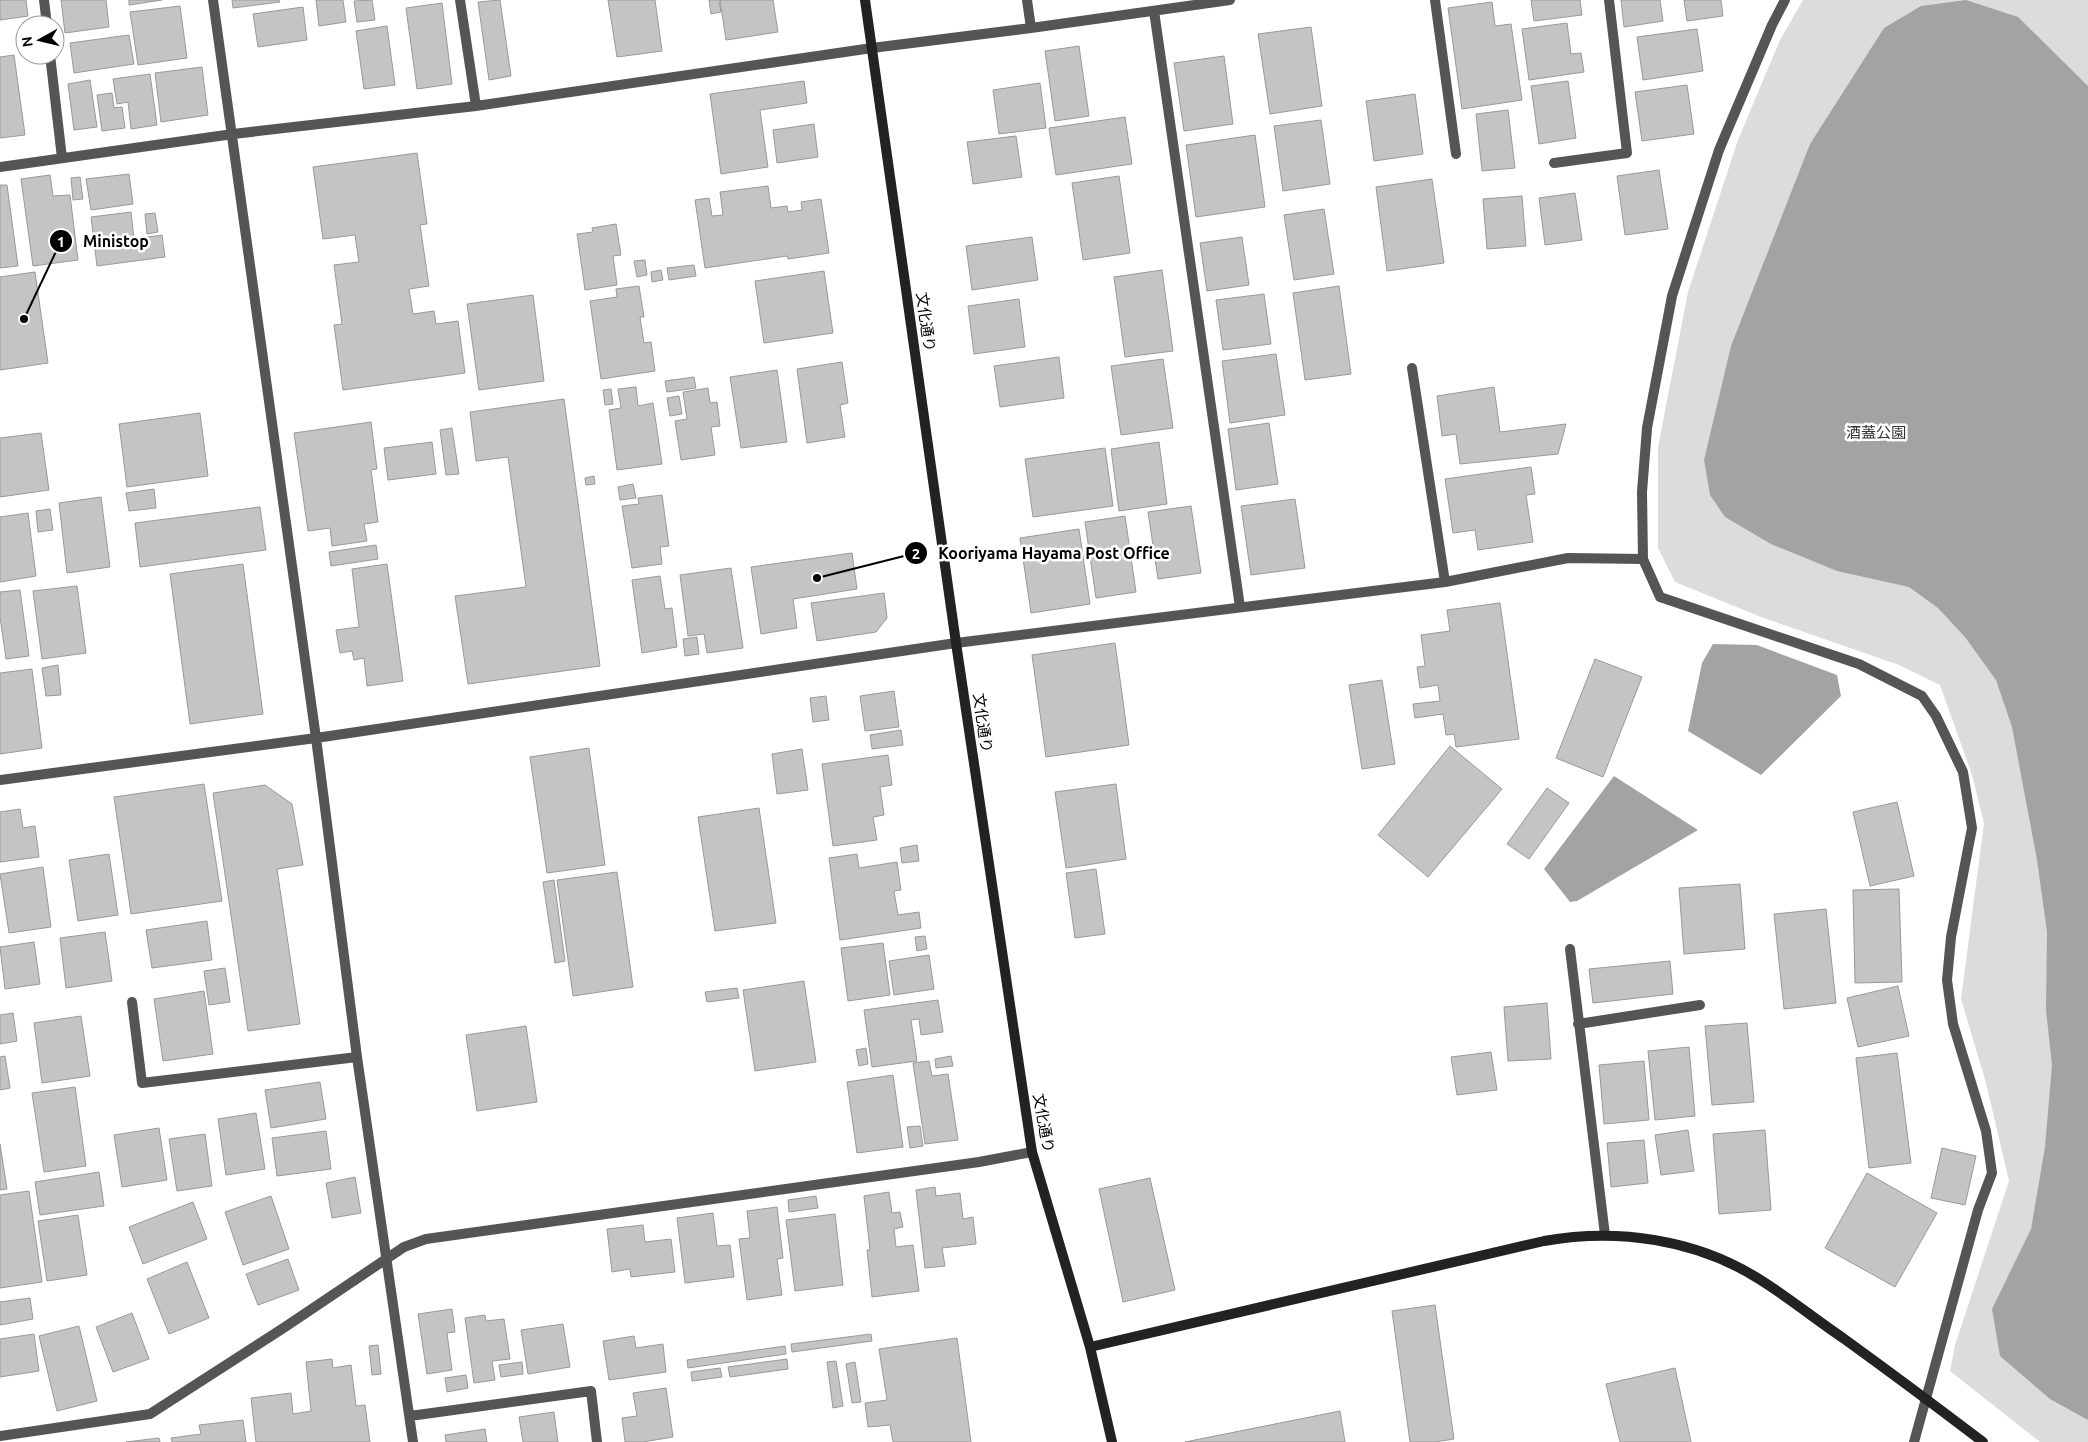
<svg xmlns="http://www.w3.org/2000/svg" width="2088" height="1442" font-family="Ubuntu,'Noto Sans JP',sans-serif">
	<rect width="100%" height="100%" fill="#fff"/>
	<!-- green -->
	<path fill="#dcdcdc" d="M1803 0H2088V1442H2040L1950 1371 1955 1345 2009 1181 1986 1083 1961 999 1984 823 1972 775 1940 685 1899 665 1761 617 1675 582 1658 548V447L1688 292 1738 140 1780 40Z"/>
	<!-- water -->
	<path fill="#a3a3a3" d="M1966 0 2018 17 2088 86V1420L2050 1399 2000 1356 1992 1309 2031 1229 2045 1147 2052 1065 2046 1010 2047 932 2037 860 2012 727 1996 680 1965 637 1938 608 1909 587 1837 571 1771 544 1725 517 1710 495 1704 460 1731 346 1810 144 1884 28 1921 6Z
		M1713 644 1757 645 1837 675 1841 696 1761 775 1688 731 1702 663Z
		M1614 776 1698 830 1577 901 1570 902 1544 869Z"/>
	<!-- building -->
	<path fill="#c4c4c4" stroke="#999" d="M0 0H26L28 16 0 20Z
		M61 0H106L109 27 65 33Z
		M129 0H162L129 5Z
		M232 0H279L280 2 233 8Z
		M316 0H343L346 22 319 26Z
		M372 0 375 20 357 22 354 1Z
		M500 0 511 76 489 80 478 2Z
		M608 0H655L662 51 617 57Z
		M709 0H719L721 12 711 14Z
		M720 0H773L778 32 726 40Z
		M1531 0H1580L1582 15 1534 21Z
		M1621 0H1660L1663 21 1624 27Z
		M1684 0H1721L1723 16 1687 21Z
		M1492 2 1495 26 1511 24 1522 100 1462 109 1448 8Z
		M442 3 452 84 417 89 406 8Z
		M180 6 187 58 138 65 130 12Z
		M303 7 307 40 258 47 253 14Z
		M1567 23 1571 54 1581 53 1584 72 1529 80 1522 29Z
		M387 26 395 85 364 89 356 31Z
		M1311 27 1322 106 1270 114 1258 34Z
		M1697 29 1703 71 1643 80 1637 37Z
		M129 35 134 64 74 73 70 43Z
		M1079 46 1089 116 1055 121 1045 51Z
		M14 55 25 135 0 138V57Z
		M1224 56 1233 124 1184 131 1174 63Z
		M202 67 208 115 161 122 155 73Z
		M150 74 157 125 131 129 128 102 117 104 113 79Z
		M90 80 97 127 74 130 68 84Z
		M804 81 807 103 760 110 768 167 721 174 710 94Z
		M1568 81 1576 138 1539 144 1531 86Z
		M1040 83 1046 128 999 134 993 90Z
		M1687 85 1694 134 1642 141 1635 92Z
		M112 93 114 108 122 107 125 128 102 131 97 95Z
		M1415 94 1423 154 1374 161 1366 101Z
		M1508 110 1515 168 1482 171 1476 114Z
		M1125 117 1132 164 1056 175 1049 128Z
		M1321 120 1330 184 1283 191 1274 126Z
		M814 124 818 157 777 163 773 130Z
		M1255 135 1265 207 1196 217 1186 145Z
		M1016 136 1022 177 973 184 967 142Z
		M417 153 427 224 420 225 429 286 409 289 413 314 434 311 436 324 458 321 465 373 343 390 334 325 342 324 334 265 359 262 355 235 323 239 313 167Z
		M1659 170 1668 229 1625 235 1617 176Z
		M129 174 133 204 91 210 86 179Z
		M50 175 53 196 70 195 78 260 33 266 21 179Z
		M1119 176 1130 253 1083 260 1072 183Z
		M80 177 83 199 73 200 71 178Z
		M1432 179 1444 263 1387 271 1376 187Z
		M0 185H7L18 266 0 268Z
		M768 186 771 208 787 206 788 212 802 210 801 202 821 199 829 253 788 259 787 256 705 268 695 200 709 198 712 216 723 215 720 192Z
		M1575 193 1582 240 1545 245 1539 198Z
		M1522 196 1526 246 1487 249 1483 199Z
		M1324 209 1334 274 1294 280 1284 215Z
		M131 212 134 239 162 235 165 257 97 266 91 217Z
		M155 213 158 232 147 234 145 214Z
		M616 224 621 255 613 256 617 285 585 290 577 234 593 232 592 228Z
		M1032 237 1038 280 972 290 966 246Z
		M1242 237 1249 285 1207 291 1200 243Z
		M645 260 647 275 637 277 634 261Z
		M694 265 696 276 669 280 667 268Z
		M661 270 663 280 652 282 651 272Z
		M1162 270 1173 351 1125 357 1114 277Z
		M824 271 833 333 764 343 755 281Z
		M35 272 48 363 0 370V277Z
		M639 286 644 317H640L644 343 651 342 655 371 601 379 590 301 617 297 616 289Z
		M1339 286 1351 374 1305 380 1293 293Z
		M1264 294 1271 344 1223 350 1216 300Z
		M533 295 544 381 479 390 467 304Z
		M1019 299 1025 347 974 354 968 306Z
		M1276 354 1285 415 1230 423 1222 361Z
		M1059 357 1064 398 1000 407 994 366Z
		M1163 359 1173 428 1121 435 1111 366Z
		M842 362 848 403 840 405 845 437 807 443 797 369Z
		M777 370 787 442 741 448 730 377Z
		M694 377 696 388 667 392 665 381Z
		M636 387 638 406 653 403 662 464 617 470 609 410 621 408 618 389Z
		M1494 387 1500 432 1566 424 1558 454 1460 464 1456 434 1442 436 1437 396Z
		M708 388 710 403 717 402 720 426 711 427 715 455 681 460 675 421 687 419 683 392Z
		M611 389 613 404 605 405 603 390Z
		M679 396 682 414 670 416 667 398Z
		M564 399 600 666 468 684 455 596 526 587 508 457 476 461 470 412Z
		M200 413 208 476 127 487 119 424Z
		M371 422 377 469 371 470 378 522 364 524 367 541 332 546 330 528 308 531 294 433Z
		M1269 423 1278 484 1236 490 1228 429Z
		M452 428 459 474 446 475 440 430Z
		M41 433 49 490 0 497V438Z
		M432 442 436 474 388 480 384 448Z
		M1159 442 1167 504 1119 511 1111 449Z
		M1105 448 1113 506 1033 517 1025 459Z
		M1531 467 1535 494 1526 495 1533 542 1478 550 1475 530 1453 533 1445 479Z
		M594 476 595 484 586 485 585 478Z
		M633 484 636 498 620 500 618 487Z
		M154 489 156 508 129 511 126 493Z
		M662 495 669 546 660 547 662 564 632 568 622 506 639 504 638 498Z
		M101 497 110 567 67 573 59 503Z
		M1295 499 1305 568 1251 575 1241 506Z
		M1191 506 1201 573 1158 579 1148 512Z
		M260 507 266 550 140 567 135 523Z
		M50 509 53 530 38 532 36 511Z
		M28 513 36 576 0 582V517Z
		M1125 516 1136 592 1096 598 1085 522Z
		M1079 529 1090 604 1031 613 1020 538Z
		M376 545 378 559 331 566 329 552Z
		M852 553 857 589 793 599 797 628 761 634 751 567Z
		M243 564 263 714 190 724 170 574Z
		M387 564 403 681 367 686 364 658 354 660 352 651 340 653 336 630 359 627 352 569Z
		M731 568 743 648 707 653 704 634 688 636 680 575Z
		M660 576 665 609 672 608 677 647 642 653 632 580Z
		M77 586 86 653 42 659 33 591Z
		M20 590 29 656 6 659 0 617V592Z
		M884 593 887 618 876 632 817 641 811 603Z
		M1500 603 1519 739 1456 747 1454 734 1446 735 1443 714 1415 718 1413 704 1440 701 1438 685 1420 688 1417 667 1425 666 1421 635 1450 631 1447 610Z
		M697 637 699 654 685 656 683 639Z
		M1115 643 1129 745 1046 757 1032 655Z
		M1595 659 1642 677 1603 777 1556 758Z
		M58 665 61 695 46 696 42 668Z
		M32 669 42 748 0 754V673Z
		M1382 680 1395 764 1362 769 1349 685Z
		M894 691 899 727 865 731 860 696Z
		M826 696 829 720 813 722 810 698Z
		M901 730 903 745 872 749 870 735Z
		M1450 746 1502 789 1428 877 1378 835Z
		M589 748 605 865 547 873 530 757Z
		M802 749 808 790 777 794 772 754Z
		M888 755 892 785 880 787 884 815 873 817 877 840 833 846 822 764Z
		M204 784 222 901 131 914 114 797Z
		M1116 784 1126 859 1066 868 1055 792Z
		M265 785 292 804 303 865 277 869 300 1024 248 1031 213 793Z
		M1547 788 1569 803 1529 859 1507 844Z
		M1897 802 1914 876 1870 886 1853 812Z
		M759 808 776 923 715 931 698 817Z
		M20 809 23 828 35 826 39 857 0 862V812Z
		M917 845 919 861 902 863 900 848Z
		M109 854 118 915 78 921 69 860Z
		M857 854 859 868 897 862 901 890 894 891 898 915 919 912 921 928 840 940 829 858Z
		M43 867 51 927 9 933 0 874Z
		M1096 869 1105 934 1075 938 1066 873Z
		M617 872 633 987 573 996 557 880Z
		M554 880 565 961 555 963 543 882Z
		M1740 884 1745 949 1684 954 1679 888Z
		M1899 889 1902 982 1855 983 1853 890Z
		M1826 909 1836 1003 1784 1009 1774 914Z
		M207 921 212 960 152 968 146 930Z
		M105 932 112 981 66 988 60 938Z
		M925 936 927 949 917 951 915 937Z
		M34 942 40 984 5 989 0 947Z
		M883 943 890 995 848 1001 841 948Z
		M929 955 934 989 894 995 889 961Z
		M1670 961 1673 994 1593 1003 1589 969Z
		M225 968 230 1002 209 1005 204 971Z
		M804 981 816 1062 755 1071 743 990Z
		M1898 986 1909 1036 1858 1047 1847 998Z
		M737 988 739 998 707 1002 705 992Z
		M204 991 213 1054 163 1061 154 999Z
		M938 1000 943 1032 921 1035 919 1019 911 1020 917 1061 872 1067 864 1010Z
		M1547 1003 1551 1059 1508 1061 1504 1007Z
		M13 1013 17 1041 0 1044V1015Z
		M81 1016 90 1076 42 1083 34 1023Z
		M1747 1023 1754 1102 1712 1105 1705 1026Z
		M526 1026 537 1102 477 1111 466 1035Z
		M1689 1047 1695 1116 1655 1120 1648 1051Z
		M866 1048 868 1064 859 1066 856 1050Z
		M1491 1052 1497 1090 1457 1095 1451 1057Z
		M1897 1053 1911 1163 1869 1168 1856 1058Z
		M5 1056 10 1088 0 1090V1057Z
		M951 1056 953 1066 936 1068 935 1059Z
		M929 1061 932 1076 948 1074 958 1140 925 1144 913 1063Z
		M1644 1061 1649 1120 1604 1124 1599 1065Z
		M893 1075 903 1147 857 1153 847 1082Z
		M320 1082 326 1119 271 1128 265 1090Z
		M75 1087 86 1166 44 1172 32 1093Z
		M256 1113 265 1169 226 1175 218 1119Z
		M920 1126 923 1146 910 1148 907 1127Z
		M159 1128 167 1180 122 1187 114 1135Z
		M1688 1130 1694 1171 1661 1175 1655 1135Z
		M1765 1130 1771 1210 1719 1214 1713 1134Z
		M326 1131 331 1169 277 1176 272 1138Z
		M205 1134 212 1186 177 1191 169 1139Z
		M1644 1140 1648 1183 1611 1187 1607 1143Z
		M0 1144 7 1189 0 1190Z
		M1942 1148 1976 1156 1965 1205 1931 1198Z
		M99 1172 104 1206 40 1215 35 1182Z
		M1867 1173 1937 1213 1895 1287 1825 1248Z
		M355 1177 361 1213 332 1218 326 1183Z
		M1150 1178 1175 1290 1123 1302 1099 1189Z
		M935 1187 936 1196 960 1193 963 1219 973 1217 976 1244 942 1248 945 1266 925 1268 916 1190Z
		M29 1191 42 1282 0 1288V1195Z
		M889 1192 892 1213 900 1212 903 1227 894 1229 896 1247 913 1245 919 1291 872 1297 867 1250H870L864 1196Z
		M271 1196 289 1249 243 1265 225 1212Z
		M816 1196 818 1208 789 1212 788 1200Z
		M193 1202 207 1239 143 1264 129 1227Z
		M777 1207 783 1258 777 1259 782 1295 747 1300 739 1239 750 1238 747 1211Z
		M713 1213 717 1246 730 1245 734 1277 685 1283 677 1218Z
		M835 1214 843 1285 795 1291 786 1220Z
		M78 1215 87 1275 47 1281 38 1221Z
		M643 1225 645 1242 671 1239 675 1272 631 1277 630 1269 612 1272 607 1229Z
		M288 1259 299 1290 258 1305 246 1274Z
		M187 1262 209 1318 169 1334 147 1279Z
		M30 1298 33 1319 0 1325V1302Z
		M1435 1305 1454 1439 1435 1442H1410L1392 1311Z
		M452 1309 455 1332 447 1333 452 1370 427 1374 418 1314Z
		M132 1313 149 1359 113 1372 96 1327Z
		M485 1315 486 1321 504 1319 510 1359 492 1361 495 1380 474 1383 465 1318Z
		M563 1324 570 1367 528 1374 521 1330Z
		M79 1326 97 1401 57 1411 39 1336Z
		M34 1334 39 1371 0 1377V1339Z
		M871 1334 872 1341 792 1352 791 1344Z
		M634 1336 636 1348 663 1344 666 1372 609 1380 603 1341Z
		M957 1338 971 1442H893L890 1425 868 1427 865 1403 887 1400 879 1349Z
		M378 1345 381 1374 372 1375 369 1346Z
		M785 1346 786 1354 688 1368 687 1360Z
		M332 1359 333 1368 351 1365 356 1406 365 1405 370 1442H256L251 1398 291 1393 293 1414 311 1411 306 1362Z
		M787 1359 788 1369 730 1377 728 1367Z
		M836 1361 843 1406 833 1408 827 1362Z
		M522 1362 523 1374 501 1377 499 1365Z
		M855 1362 861 1402 852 1403 846 1364Z
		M720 1368 722 1377 692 1381 691 1372Z
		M1675 1368 1691 1442H1620L1606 1384Z
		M466 1375 468 1388 447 1392 445 1378Z
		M666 1388 673 1437 643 1442H625L622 1418 637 1416 633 1393Z
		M1340 1411 1345 1442H1185Z
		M554 1412 558 1442H523L519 1417Z
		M243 1420 246 1442H172L171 1438 201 1434 199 1425Z
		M485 1429 487 1442H446L445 1435Z
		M159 1438 160 1442H126Z"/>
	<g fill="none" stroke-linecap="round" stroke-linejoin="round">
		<!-- street -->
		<path stroke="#555" stroke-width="10" d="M44 0 47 25
			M213 0 316 738 357 1057 413 1442
			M460 0 476 106
			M1027 0 1031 28
			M1435 0 1456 154
			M1154 11 1240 607
			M50 55 62 158
			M1554 163 1627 153 1609 0
			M0 167 233 134 476 106 872 48 1031 28 1230 0
			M1412 368 1445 582
			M1643 559 1660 597 1859 664 1922 696 1936 716 1963 772 1972 828 1951 937 1947 980 1953 1024 1986 1131 1992 1173 1978 1210 1914 1442
			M0 780 316 738 956 643 1445 582 1568 558 1643 559 1642 492 1647 428 1672 296 1719 150 1772 25 1785 0
			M1570 949 1605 1235
			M132 1002 142 1083 357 1057
			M1578 1024 1700 1005
			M410 1416 591 1391 597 1442
			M0 1436 150 1414 285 1327 404 1247 426 1239 979 1162 1032 1152"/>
		<!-- secondary -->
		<path stroke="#222" stroke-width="10" d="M865 0 956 643 1032 1152 1090 1347 1112 1442
			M1090 1347 1544 1241C1617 1228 1696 1239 1759 1279 1788 1297 1815 1319 1843 1338 1890 1372 1937 1407 1983 1442"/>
	</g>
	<g text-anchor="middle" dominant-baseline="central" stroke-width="5" stroke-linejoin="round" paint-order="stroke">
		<!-- street labels -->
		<g font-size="15" fill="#000" stroke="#fff">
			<text transform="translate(926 322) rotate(82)">文化通り</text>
			<text transform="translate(983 723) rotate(82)">文化通り</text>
			<text transform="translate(1044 1123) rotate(80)">文化通り</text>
		</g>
		<!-- park labels -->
		<g font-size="15" fill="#333" stroke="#fff">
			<text x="1876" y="432">酒蓋公園</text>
		</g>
	</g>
	<!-- callouts -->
	<path fill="none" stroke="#000" stroke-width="2" d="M24 319L61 241M817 578L916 553"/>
	<g fill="#000" stroke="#fff" stroke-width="2">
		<circle cx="24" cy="319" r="5"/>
		<circle cx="817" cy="578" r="5"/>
		<circle cx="61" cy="241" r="12"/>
		<circle cx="916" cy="553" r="12"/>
	</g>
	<g font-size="15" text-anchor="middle" font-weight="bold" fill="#fff">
		<text x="61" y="247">1</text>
		<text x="916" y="559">2</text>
	</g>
	<g font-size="16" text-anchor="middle" font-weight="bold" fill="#000" stroke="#fff" stroke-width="5" stroke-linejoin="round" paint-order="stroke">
		<text x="116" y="247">Ministop</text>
		<text x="1054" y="559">Kooriyama Hayama Post Office</text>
	</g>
	<!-- north arrow -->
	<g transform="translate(40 40) rotate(262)"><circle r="24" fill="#ffffff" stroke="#999999"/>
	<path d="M0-4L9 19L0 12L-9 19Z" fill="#000000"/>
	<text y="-8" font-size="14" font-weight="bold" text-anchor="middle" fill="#000000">N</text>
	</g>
</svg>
